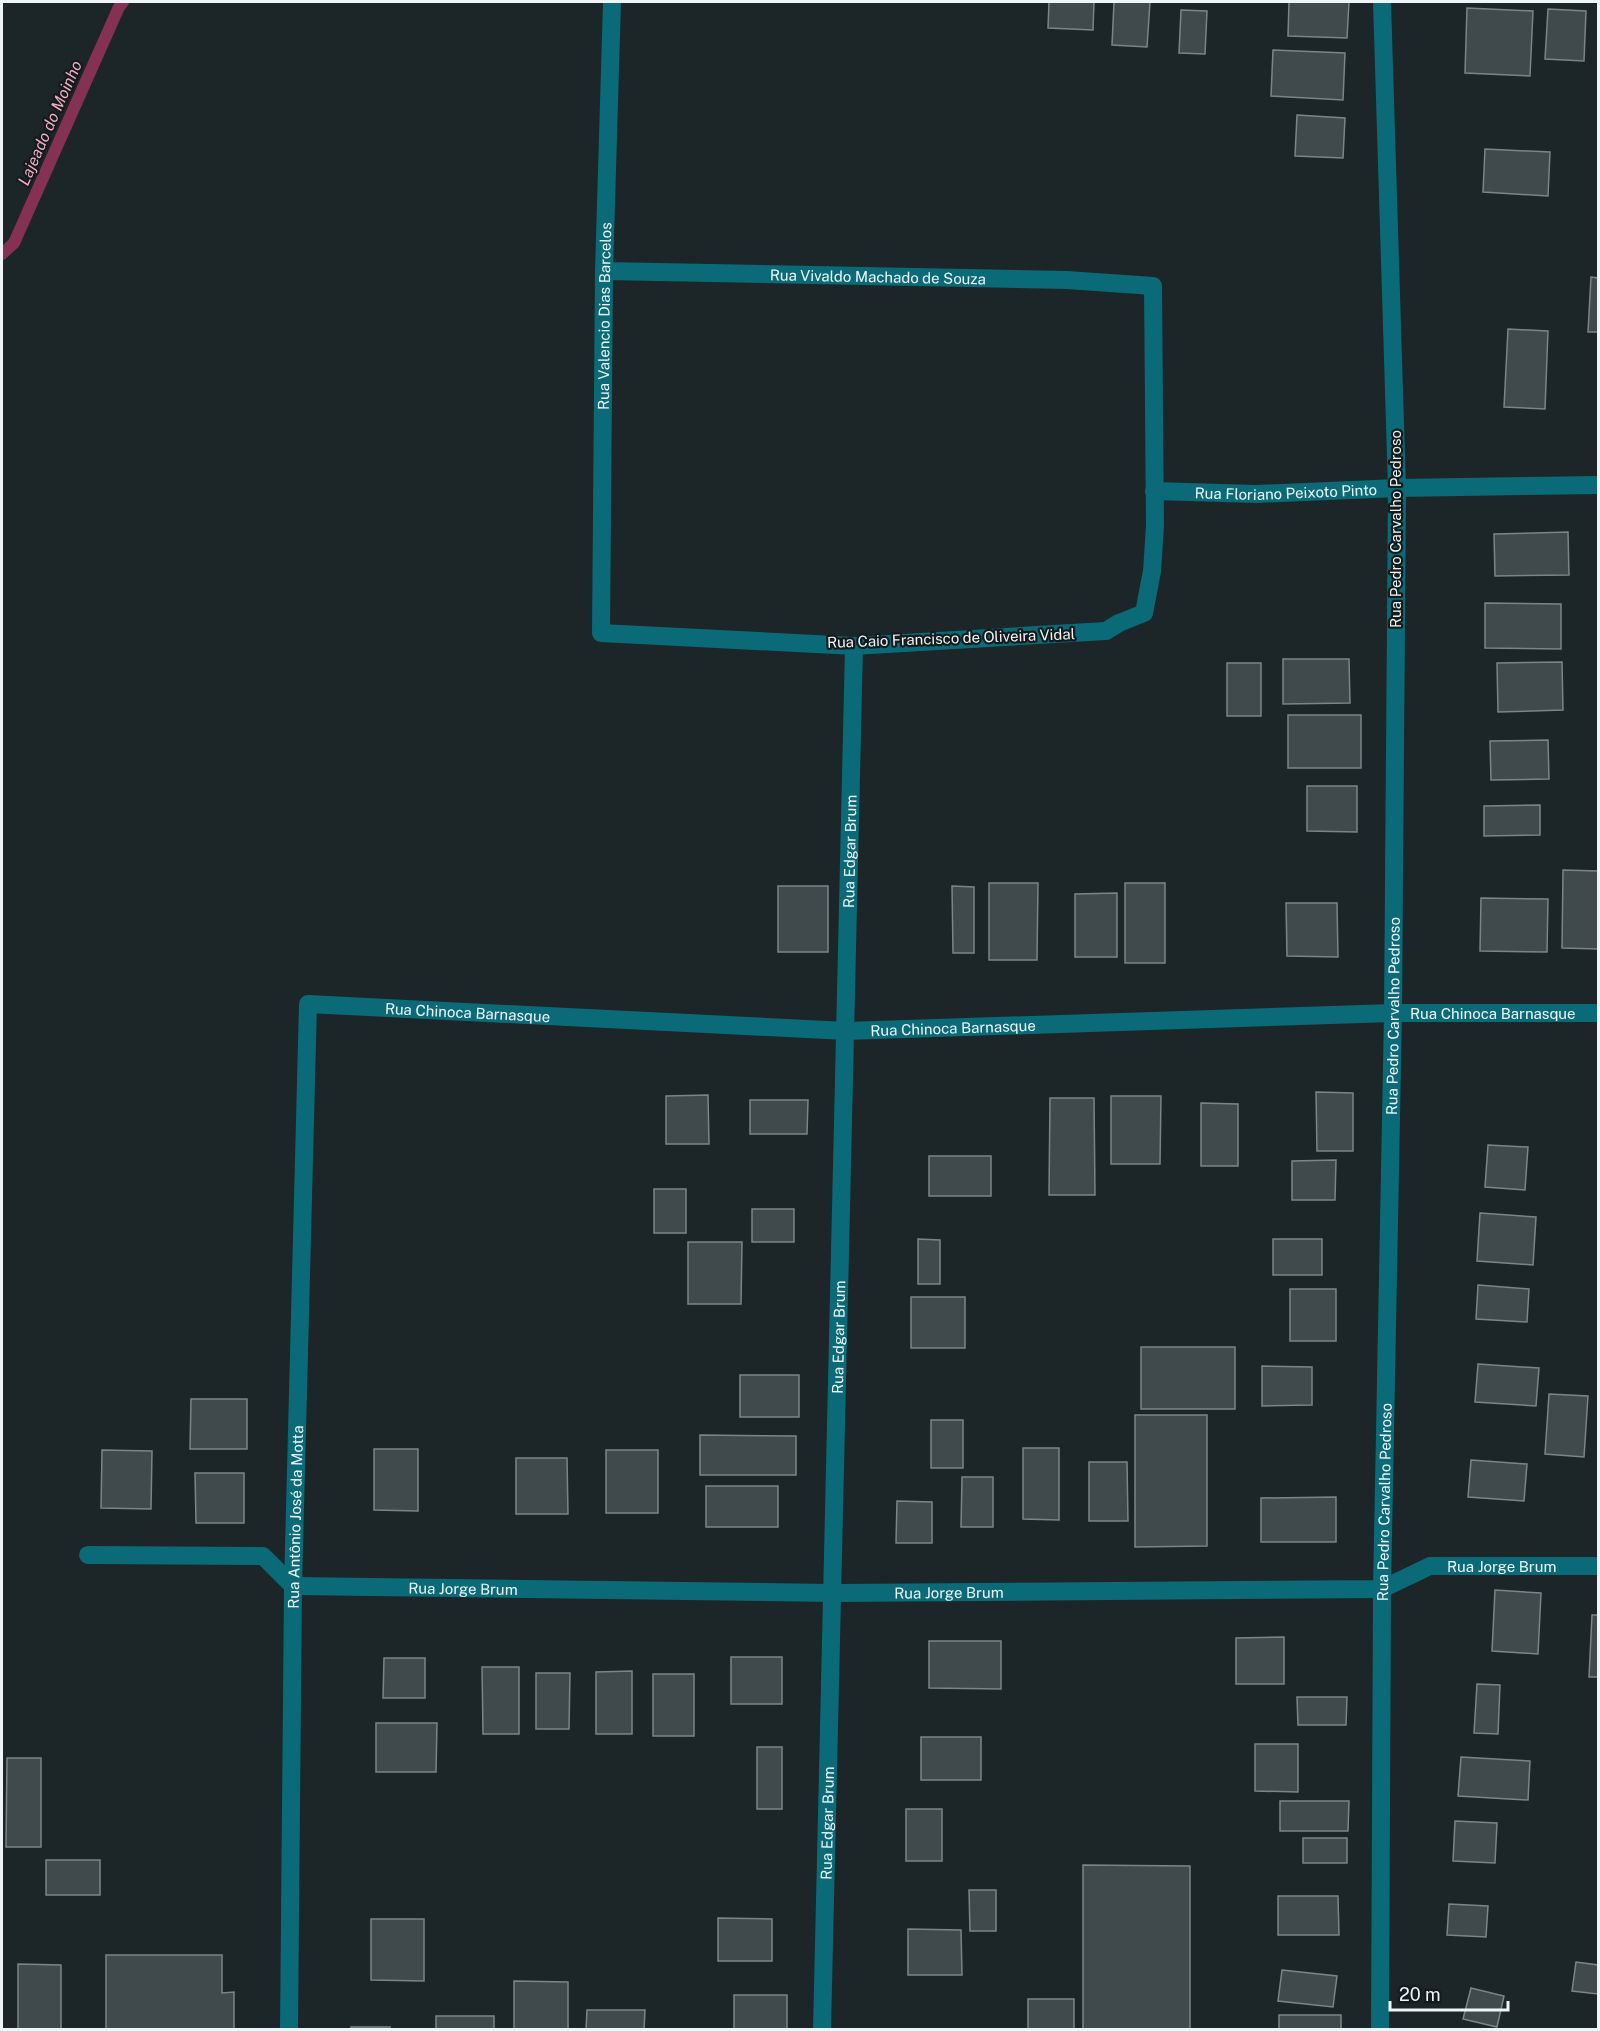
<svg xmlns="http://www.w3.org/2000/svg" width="1600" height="2031" font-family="'Public Sans',sans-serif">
	<rect width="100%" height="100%" fill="#1c2527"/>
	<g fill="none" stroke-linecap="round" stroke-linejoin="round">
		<!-- stream -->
		<path stroke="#853154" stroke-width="12" d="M2 254 14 243 119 7 123 2"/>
	</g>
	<!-- building -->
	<path fill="#404a4c" stroke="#7b8587" stroke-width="1.5" d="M1049 2H1094L1093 30 1048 28Z
		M1114 2H1150L1147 47 1112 45Z
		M1289 2H1349L1347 38 1288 36Z
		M1467 8 1533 11 1530 76 1465 73Z
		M1548 9 1586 11 1584 61 1545 59Z
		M1181 10 1207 11 1205 54 1179 53Z
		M1273 50 1345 53 1343 100 1271 96Z
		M1297 115 1345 118 1343 158 1295 156Z
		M1485 149 1550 152 1548 196 1483 192Z
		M1591 277 1598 278V332H1588Z
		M1508 329 1548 331 1545 409 1504 407Z
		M1568 532 1569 575 1495 576 1494 534Z
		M1485 603 1561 604V649L1485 648Z
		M1283 659H1349L1350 703 1283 704Z
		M1562 662 1563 710 1498 712 1497 663Z
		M1227 663H1261V716H1227Z
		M1288 715H1361V768H1288Z
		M1548 740 1549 779 1491 780 1490 741Z
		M1307 786H1357V832L1307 831Z
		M1540 805V835L1484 836V806Z
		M1563 870 1598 871V949L1562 948Z
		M989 883H1038L1037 960H989Z
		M1125 883H1165V963H1125Z
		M778 886H828V952H778Z
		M952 886 974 887V953H953Z
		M1117 893V957H1075V894Z
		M1481 898 1548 899 1547 952 1480 951Z
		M1286 903H1337L1338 957 1287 956Z
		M1316 1092 1353 1093V1151H1317Z
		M708 1095 709 1144H666V1096Z
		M1111 1096H1161L1160 1164H1111Z
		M1050 1098H1094L1095 1195H1049Z
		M750 1100H808L807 1134H750Z
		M1201 1103 1238 1104V1166H1201Z
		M1488 1145 1528 1147 1525 1190 1485 1187Z
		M929 1156H991V1196H929Z
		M1336 1160 1335 1200H1292V1161Z
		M654 1189H686V1233H654Z
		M752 1209H794V1242H752Z
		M1480 1213 1536 1217 1533 1265 1477 1261Z
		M918 1239 940 1240V1284H918Z
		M1273 1239H1322V1275H1273Z
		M688 1242H742L741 1304H688Z
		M1478 1285 1529 1289 1527 1322 1476 1319Z
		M1290 1289H1336V1341H1290Z
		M911 1297H965V1348H911Z
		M1141 1347H1235V1409H1141Z
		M1478 1364 1539 1368 1536 1406 1475 1402Z
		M1262 1366 1312 1367V1405L1262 1406Z
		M740 1375H799V1417H740Z
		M1549 1394 1588 1396 1584 1457 1545 1454Z
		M191 1399H247V1449H190Z
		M1135 1415H1207V1546L1135 1547Z
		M931 1420H963V1468H931Z
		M700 1435 796 1436V1475H700Z
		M1023 1448H1059V1520L1023 1519Z
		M374 1449H418V1511L374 1510Z
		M102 1450 152 1451 151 1509 101 1508Z
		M606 1450H658V1513H606Z
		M516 1458H567L568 1514H516Z
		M1471 1460 1527 1464 1524 1501 1468 1497Z
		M1089 1462H1127L1128 1521H1089Z
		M195 1473H244V1523H196Z
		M962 1477H993V1527H961Z
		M706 1486H778V1527H706Z
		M1336 1497V1542H1261V1498Z
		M897 1501 932 1502V1543H896Z
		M1495 1590 1541 1593 1538 1654 1492 1651Z
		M1592 1615H1598V1677H1589Z
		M1284 1637V1684H1236V1638Z
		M929 1641H1001V1689L929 1688Z
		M731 1657H782V1704H731Z
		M384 1658H425V1698H383Z
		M482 1667H519V1734H483Z
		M632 1671V1734H596V1672Z
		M536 1673H570L569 1729H536Z
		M653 1674H694V1736H653Z
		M1477 1684 1500 1685 1498 1734 1474 1733Z
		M1297 1697H1347L1346 1725H1298Z
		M376 1723H437L436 1772H376Z
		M921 1737H981V1780H921Z
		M1255 1744H1298V1792L1255 1791Z
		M757 1747H782V1809H757Z
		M1461 1757 1530 1761 1528 1800 1458 1796Z
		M7 1758H41V1847H6Z
		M1280 1801H1349L1348 1831H1280Z
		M906 1809H942V1861H906Z
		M1455 1821 1497 1823 1495 1863 1453 1861Z
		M1303 1838H1347V1863H1303Z
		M46 1860H100V1895H46Z
		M1083 1865 1190 1866V2030H1083Z
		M969 1890H996V1931H970Z
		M1278 1896H1338L1339 1935H1278Z
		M1449 1904 1488 1906 1486 1937 1447 1935Z
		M718 1918 772 1919V1961H718Z
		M371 1919H424V1981L371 1980Z
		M908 1929 961 1930 962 1975H908Z
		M106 1955H222V1993L234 1992V2030H106Z
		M1576 1962 1598 1965V1994L1572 1991Z
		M18 1964 61 1965V2030H18Z
		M1282 1970 1337 1976 1333 2007 1278 2001Z
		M514 1981 568 1982V2030H514Z
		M1471 1988 1504 1996 1497 2027 1463 2019Z
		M734 1995H787V2030H734Z
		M1028 1999H1074V2030H1028Z
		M587 2010H645L644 2030H586Z
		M1279 2015H1341V2030H1279Z
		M436 2016H494V2030H436Z
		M351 2027H390V2030H351Z"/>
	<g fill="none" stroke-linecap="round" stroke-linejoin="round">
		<!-- minor -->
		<g stroke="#0a6a78" stroke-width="18">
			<path id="s1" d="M604 271 1067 280 1153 286 1155 526 1152 571 1144 613 1119 623 1106 631 854 646 601 633 604 271 612 2"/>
			<path id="s2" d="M1154 491 1256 494 1397 488 1598 485"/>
			<path d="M88 1555 263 1556 293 1586"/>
			<path id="s3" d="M293 1586 833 1593 1382 1589 1430 1566H1598"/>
			<path id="s4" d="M289 2030 293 1586 308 1004 846 1031 1393 1013H1598"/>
			<path id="s5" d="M822 2030 854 646"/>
			<path id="s6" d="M1380 2030 1382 1589 1393 1013 1397 488 1382 2"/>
		</g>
	</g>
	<g text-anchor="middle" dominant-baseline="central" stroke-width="4.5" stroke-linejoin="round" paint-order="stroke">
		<!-- street labels -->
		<g font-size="15" fill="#eff5f6" stroke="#131b1d">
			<text stroke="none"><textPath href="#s1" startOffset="274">Rua Vivaldo Machado de Souza</textPath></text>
			<text stroke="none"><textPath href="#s1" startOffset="1742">Rua Valencio Dias Barcelos</textPath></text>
			<text stroke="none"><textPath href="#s2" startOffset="132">Rua Floriano Peixoto Pinto</textPath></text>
			<text transform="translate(1395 529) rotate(-90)">Rua Pedro Carvalho Pedroso</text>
			<text transform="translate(951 638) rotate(-2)">Rua Caio Francisco de Oliveira Vidal</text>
			<text stroke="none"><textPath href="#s5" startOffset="1179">Rua Edgar Brum</textPath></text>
			<text stroke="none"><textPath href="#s4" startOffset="1186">Rua Chinoca Barnasque</textPath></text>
			<text stroke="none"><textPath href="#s4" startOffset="2212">Rua Chinoca Barnasque</textPath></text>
			<text stroke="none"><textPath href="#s6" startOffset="1014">Rua Pedro Carvalho Pedroso</textPath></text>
			<text stroke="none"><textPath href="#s4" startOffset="1672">Rua Chinoca Barnasque</textPath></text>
			<text stroke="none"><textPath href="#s5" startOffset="693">Rua Edgar Brum</textPath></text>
			<text stroke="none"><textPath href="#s6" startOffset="528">Rua Pedro Carvalho Pedroso</textPath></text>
			<text stroke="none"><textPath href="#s4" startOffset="513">Rua Antônio José da Motta</textPath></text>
			<text stroke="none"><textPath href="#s3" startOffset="1214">Rua Jorge Brum</textPath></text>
			<text stroke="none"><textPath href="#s3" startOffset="170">Rua Jorge Brum</textPath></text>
			<text stroke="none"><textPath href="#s3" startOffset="656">Rua Jorge Brum</textPath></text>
			<text stroke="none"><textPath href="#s5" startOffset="207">Rua Edgar Brum</textPath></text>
		</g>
		<!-- water labels -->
		<g font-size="16" font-style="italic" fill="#f4abc4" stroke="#131b1d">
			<text transform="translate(50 123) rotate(-66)">Lajeado do Moinho</text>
		</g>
	</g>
	<!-- border -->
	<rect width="1600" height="2031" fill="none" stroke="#eff5f6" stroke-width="6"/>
	<!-- scale -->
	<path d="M1390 2001v9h118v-9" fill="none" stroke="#eff5f6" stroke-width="3"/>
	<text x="1399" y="2001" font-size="18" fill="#eff5f6" stroke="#131b1d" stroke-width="4.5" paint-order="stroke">20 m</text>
</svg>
